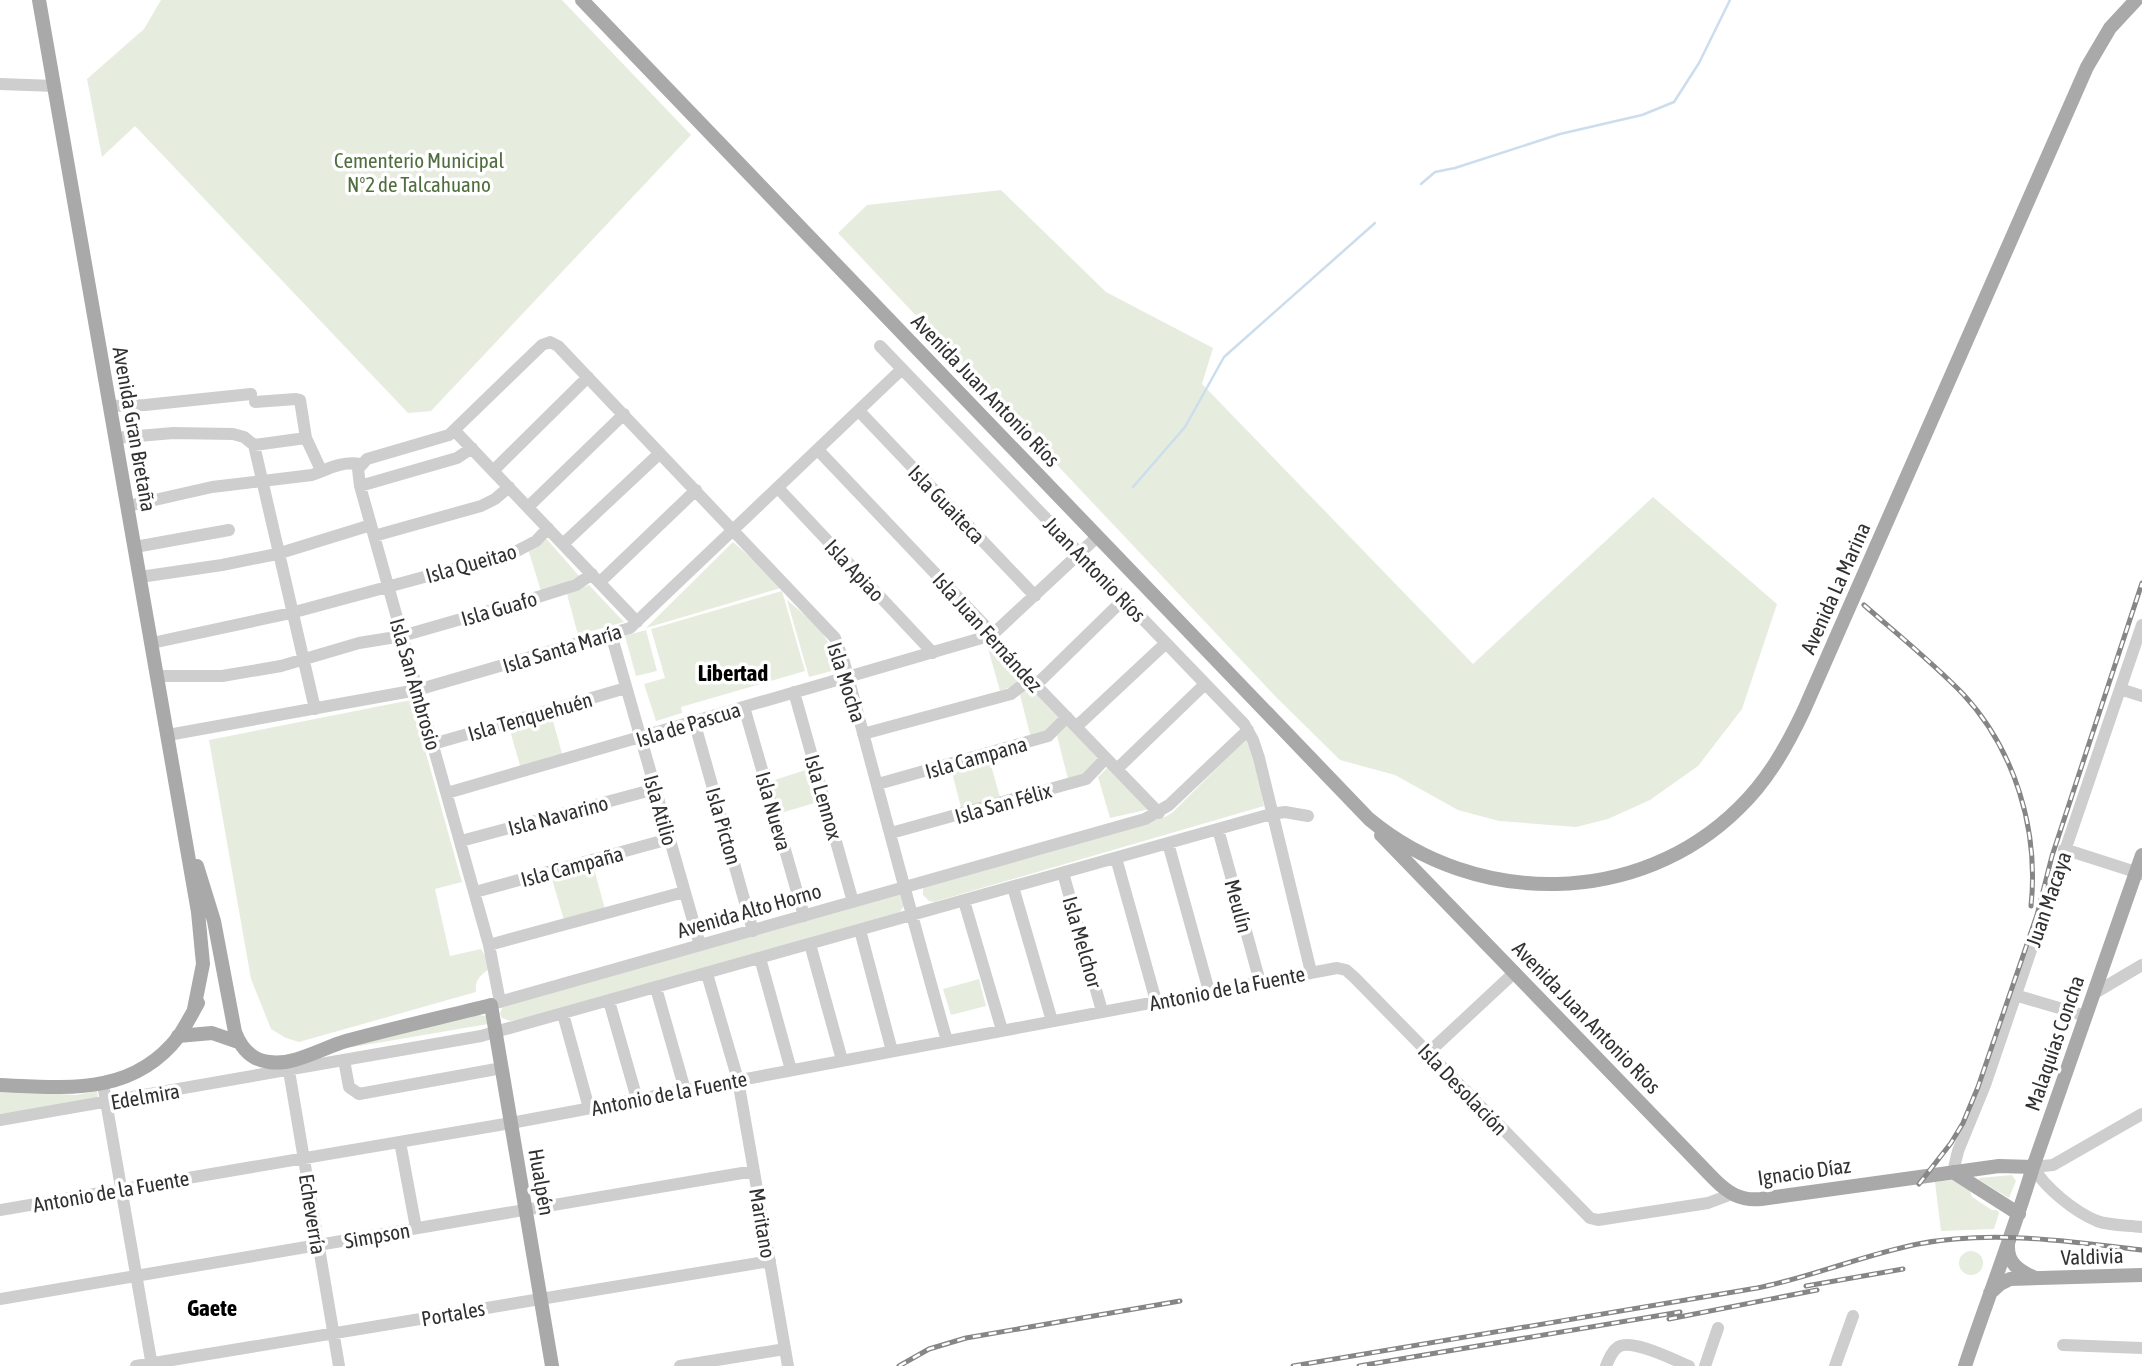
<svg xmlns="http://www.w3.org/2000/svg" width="2142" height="1366" font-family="'Asap Condensed',sans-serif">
	<rect width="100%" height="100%" fill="#fff"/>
	<!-- green -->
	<path fill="#e6eddf" d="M161 0H562L691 135 431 411 408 413 135 126 102 157 87 79 144 29Z
		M1001 190 1106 292 1213 348 1202 384 1473 664 1653 497 1777 604 1742 709 1698 766 1650 800 1608 819 1576 827 1499 821 1458 810 1395 775 1340 760 1276 697 838 233 867 205Z
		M544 536 580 577 541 591 528 549Z
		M733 542 784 587 646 628Z
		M589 585 624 622 578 635 567 594Z
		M782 591 805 671 681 707 682 713 656 721 644 684 665 678 651 629Z
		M787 600C815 624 828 632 839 669L809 677Z
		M646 630 657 671 636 676 625 636Z
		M987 645H994L1022 678 1011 687 1000 691Z
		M1029 683 1060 718 1048 732 1031 738 1020 695Z
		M411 700 462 882 435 889 450 956 481 949 492 967C482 974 474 979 476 992L299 1042 286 1038 271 1029 251 979 209 740Z
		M551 714 563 757 521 769 509 727Z
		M1067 724 1100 759 1083 774 1068 779 1057 736Z
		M1246 739 1257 768 1264 806 934 902 929 901 923 895V889L926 885 1165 817 1173 812Z
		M989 758 1001 801 962 811 951 769Z
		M1109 766 1150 809 1110 818 1098 777Z
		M809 769 818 802 781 813 771 781Z
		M593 865 605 909 564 920 551 876Z
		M898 893 902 895 905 904 900 912 520 1019 510 1021 502 1018 500 1014 503 1005Z
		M979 979 986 1006 951 1015 943 989Z
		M472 1014 486 1016 494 1023 330 1051Z
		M0 1090 76 1095 97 1091 98 1099 0 1114Z
		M2012 1175 2016 1181 2009 1198 1979 1180V1178Z
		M1952 1180 1970 1191 1972 1197 1992 1210H1997L1999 1213 1994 1229 1941 1231 1935 1182Z
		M1959 1263a12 12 0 1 1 24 0a12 12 0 1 1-24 0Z"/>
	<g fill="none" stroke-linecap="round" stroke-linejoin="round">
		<!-- stream -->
		<path stroke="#ccdded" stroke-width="2.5" d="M1421 184 1435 172 1455 168 1560 134 1642 115 1674 102 1699 63 1730 0
			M1133 487 1185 427 1224 357 1375 223"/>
		<!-- minor -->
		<path stroke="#cecece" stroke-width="12" d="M0 84 55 86
			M880 346 1244 724 1253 740 1259 758 1311 972
			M255 402 296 399 300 400 306 438 321 470
			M110 406 145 405 251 394
			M859 411 1035 596
			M454 430 637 622
			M116 438 173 433 233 434 244 437 254 445 315 709
			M254 445 306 438
			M818 450 988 629 997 645 1159 813
			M493 471 588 377
			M360 486 457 458 472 448
			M778 488 933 653
			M128 506 212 487 312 475C328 469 342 461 360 464
			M528 507 624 414
			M374 536 481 506 495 499 509 487
			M563 544 660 453
			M135 547 229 530
			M140 577 222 565 277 554 371 525
			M600 582 696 490
			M611 634 700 945
			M152 643 291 613 513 553 536 541 548 528
			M157 676H222L281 666 359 643 402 636 541 596 576 585 592 574
			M1036 685 1124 599
			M2120 689 2142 696
			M794 692 853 902
			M744 707 804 916
			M694 721 753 931
			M1076 727 1166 643
			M863 734 1011 694 1030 679
			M168 735 417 690 630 628 902 369
			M433 744 626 688
			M1117 769 1205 684
			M878 784 1048 736 1067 717
			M447 793 992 635 1097 537
			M1218 829 1260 982
			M891 833 1086 779 1106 758
			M461 841 655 789
			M1168 843 1209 991
			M2064 849 2142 874
			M1116 858 1156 1001
			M1063 873 1102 1011
			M1013 887 1052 1021
			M475 892 669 839
			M964 901 1002 1030
			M860 930 892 1051
			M810 944 842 1060
			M489 945 684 892
			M760 958 791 1070
			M707 974 738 1080 788 1366
			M656 988 685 1090
			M2093 994 2142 965
			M2015 995 2086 1016
			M609 1001 637 1099
			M500 1002 489 945 360 486 358 469 367 459 449 435 542 345 550 342 558 346 835 638 844 662C878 788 911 915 947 1041
			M492 1004 1145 819 1169 805 1248 730
			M563 1014 589 1108
			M1428 1053 1515 972
			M344 1060 349 1087 359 1094 502 1068
			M288 1065 339 1366
			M103 1084 152 1366
			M0 1120 481 1036 1271 814 1285 812 1308 816
			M400 1142 416 1228
			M2033 1167C2045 1188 2075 1212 2097 1221 2111 1226 2128 1225 2142 1227
			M2033 1167 2053 1165 2142 1114
			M1953 1172 1958 1151 1985 1085 2142 625
			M0 1210 511 1123 1337 968 1346 970 1354 977 1590 1218 1598 1220 1708 1203 1732 1194
			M0 1299 754 1171
			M2063 1345 2142 1348
			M136 1366 770 1261
			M680 1366 785 1349
			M1606 1366C1609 1359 1612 1351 1618 1347 1632 1338 1674 1360 1689 1366
			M1705 1366 1718 1328
			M1835 1366 1853 1316"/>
		<!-- major -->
		<path stroke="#a9a9a9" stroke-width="14" d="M39 0 198 912 203 964 194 1009
			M582 0 1369 819C1476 908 1639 907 1739 808 1768 780 1787 746 1804 710L2087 67 2110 28 2136 0
			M1381 835 1714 1179C1728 1193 1740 1201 1761 1199L1999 1166 2033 1167
			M197 866 214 921 235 1032C241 1048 251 1060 269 1062 293 1066 322 1048 346 1041 394 1028 443 1017 491 1005L552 1366
			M178 1036 212 1033 238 1042
			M0 1085C67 1088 133 1096 179 1036 186 1025 192 1014 198 1003
			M1953 1172 2019 1214
			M2008 1245C2007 1263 2019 1271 2035 1278
			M1990 1293 2000 1284 2010 1279 2142 1275
			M1965 1366C1987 1300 2013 1234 2033 1167L2142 855"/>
		<!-- rail casing -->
		<g stroke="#868686" stroke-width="5">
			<path id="rail" d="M1864 605C1897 634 1932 662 1963 694 2015 750 2039 830 2031 906
				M1919 1184 1951 1143 1963 1123 1978 1087 2037 915 2052 856 2142 583
				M1806 1286 1903 1269
				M1669 1319 1817 1290
				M899 1366 929 1349 966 1338 1180 1301
				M1293 1366 1757 1288C1812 1277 1863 1255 1918 1244 1992 1230 2067 1241 2142 1250
				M1359 1366 1680 1312"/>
		</g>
		<!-- rail -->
		<use href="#rail" stroke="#fff" stroke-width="2.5" stroke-dasharray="8" stroke-linecap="butt"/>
	</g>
	<g text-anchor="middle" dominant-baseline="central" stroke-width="7" stroke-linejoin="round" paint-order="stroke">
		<!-- park labels -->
		<g font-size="21" fill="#506d3e" stroke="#fff">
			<text x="419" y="160">Cementerio Municipal<tspan x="419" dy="24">N°2 de Talcahuano</tspan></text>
		</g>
		<!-- street labels -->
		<g font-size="21" fill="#313131" stroke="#fff">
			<text transform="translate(986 390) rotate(46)">Avenida Juan Antonio Ríos</text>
			<text transform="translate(135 429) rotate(80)">Avenida Gran Bretaña</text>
			<text transform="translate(947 504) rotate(46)">Isla Guaiteca</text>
			<text transform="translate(471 563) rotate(-16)">Isla Queitao</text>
			<text transform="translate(1095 569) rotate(46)">Juan Antonio Ríos</text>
			<text transform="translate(855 570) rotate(47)">Isla Apiao</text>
			<text transform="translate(1835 588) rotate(-66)">Avenida La Marina</text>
			<text transform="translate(499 608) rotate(-16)">Isla Guafo</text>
			<text transform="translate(988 632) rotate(48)">Isla Juan Fernández</text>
			<text transform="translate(562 648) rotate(-17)">Isla Santa María</text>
			<text transform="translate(847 682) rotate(72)">Isla Mocha</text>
			<text transform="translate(416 684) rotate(74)">Isla San Ambrosio</text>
			<text transform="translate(530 716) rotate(-16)">Isla Tenquehuén</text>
			<text transform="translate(688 724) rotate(-17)">Isla de Pascua</text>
			<text transform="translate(976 757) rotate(-16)">Isla Campana</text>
			<text transform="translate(824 797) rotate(74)">Isla Lennox</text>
			<text transform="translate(1003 803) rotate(-16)">Isla San Félix</text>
			<text transform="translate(661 810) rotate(74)">Isla Atilio</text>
			<text transform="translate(774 811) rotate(74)">Isla Nueva</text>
			<text transform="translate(558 815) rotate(-15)">Isla Navarino</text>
			<text transform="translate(724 826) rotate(74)">Isla Picton</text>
			<text transform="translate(572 866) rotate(-15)">Isla Campaña</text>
			<text transform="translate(2048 899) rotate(-71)">Juan Macaya</text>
			<text transform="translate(1239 906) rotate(75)">Meulín</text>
			<text transform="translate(749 910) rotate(-16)">Avenida Alto Horno</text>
			<text transform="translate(1083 942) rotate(74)">Isla Melchor</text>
			<text transform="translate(1227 988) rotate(-11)">Antonio de la Fuente</text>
			<text transform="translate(1587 1017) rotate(46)">Avenida Juan Antonio Ríos</text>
			<text transform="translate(2054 1043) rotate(-71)">Malaquías Concha</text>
			<text transform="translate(1463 1089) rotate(46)">Isla Desolación</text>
			<text transform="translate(669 1093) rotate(-11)">Antonio de la Fuente</text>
			<text transform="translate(145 1096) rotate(-10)">Edelmira</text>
			<text transform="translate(1804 1171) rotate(-8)">Ignacio Díaz</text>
			<text transform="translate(542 1182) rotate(80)">Hualpén</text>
			<text transform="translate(111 1191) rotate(-10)">Antonio de la Fuente</text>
			<text transform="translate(313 1214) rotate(81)">Echeverría</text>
			<text transform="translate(763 1223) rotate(80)">Maritano</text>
			<text transform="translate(377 1235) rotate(-10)">Simpson</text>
			<text transform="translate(2092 1256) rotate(-2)">Valdivia</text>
			<text transform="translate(453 1313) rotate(-10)">Portales</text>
		</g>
		<!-- neighbourhood labels -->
		<g font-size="23" font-weight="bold" fill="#000" stroke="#fff">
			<text x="733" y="673">Libertad</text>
			<text x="212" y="1308">Gaete</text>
		</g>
	</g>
</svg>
